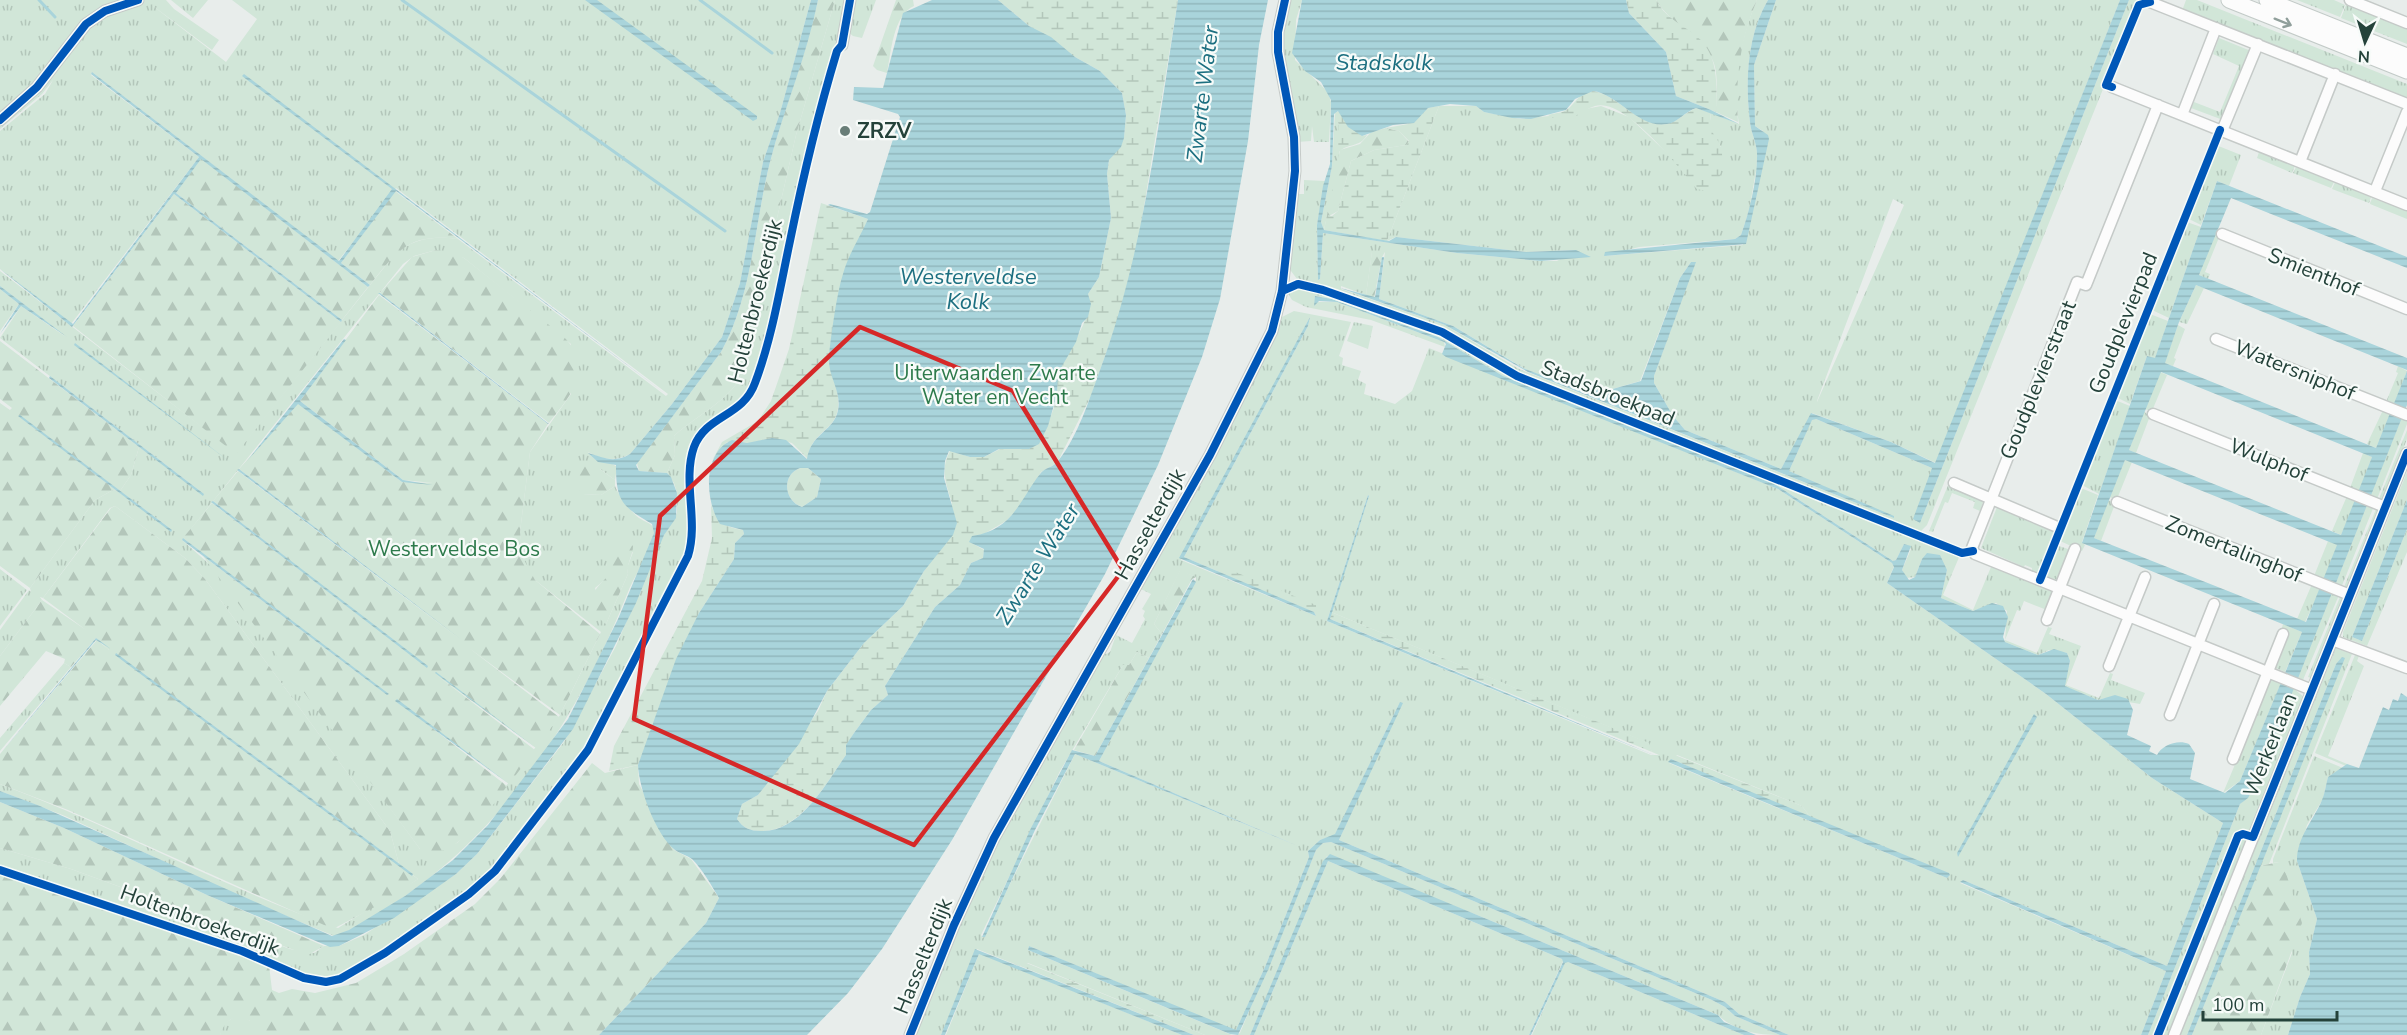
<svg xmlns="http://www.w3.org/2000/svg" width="2407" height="1035" font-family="'Nunito Sans',sans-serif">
	<defs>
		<pattern id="grass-tufts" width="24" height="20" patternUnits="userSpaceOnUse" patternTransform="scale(1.5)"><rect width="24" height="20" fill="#d1e6d8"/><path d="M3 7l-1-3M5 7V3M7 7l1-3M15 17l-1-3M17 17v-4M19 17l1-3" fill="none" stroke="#b3c6ba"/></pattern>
		<pattern id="forest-firs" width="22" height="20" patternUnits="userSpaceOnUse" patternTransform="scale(1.5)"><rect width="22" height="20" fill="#d1e6d8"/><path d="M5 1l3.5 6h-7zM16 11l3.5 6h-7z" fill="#b3c6ba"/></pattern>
		<pattern id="wetland-marsh" width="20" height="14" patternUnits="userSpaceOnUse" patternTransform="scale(1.5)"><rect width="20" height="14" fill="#d1e6d8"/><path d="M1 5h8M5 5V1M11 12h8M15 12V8" fill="none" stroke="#b3c6ba"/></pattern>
		<pattern id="water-rules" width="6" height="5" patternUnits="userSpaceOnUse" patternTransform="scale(1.5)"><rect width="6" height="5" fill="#a9d4db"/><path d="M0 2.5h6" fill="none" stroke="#91b7bd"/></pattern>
	</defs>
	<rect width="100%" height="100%" fill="#e8edeb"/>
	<!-- grass -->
	<path fill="url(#grass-tufts)" fill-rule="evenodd" d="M0 0H131L98 13 46 73 0 118Z
		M144 0H166L174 9 219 40 212 50 149 3 226 62 257 19 232 0H811L780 113 763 162 740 283 722 337 672 404 630 454C615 462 602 460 588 452 598 466 608 459 617 467L615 480 600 469 583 494 601 495 615 486C619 496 630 511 639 518 645 522 650 522 655 529 653 550 636 572 628 592 580 713 508 827 398 901 379 914 356 930 334 936L243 898 65 816 0 791V784C115 827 222 887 338 928L418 879 399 864 390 831 205 579 185 558 115 506 110 508 43 598 40 597 42 600 0 656V630L29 590 31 592 30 588 95 500 113 490 117 491 172 530 120 491 131 475 139 447 204 494 0 338 21 306 66 337 0 286V271L236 453 394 255C414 238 433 236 458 239L666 396 668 394 396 188 338 261 92 72 91 75 199 157 71 324 0 269V131L45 94 53 80 42 94 0 129V123L87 26 120 7ZM436 250 464 258 571 344V394L530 452 520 532 521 548 525 566 535 580 601 632 560 715 481 819 457 843 420 849 216 570 182 540 403 264 414 256ZM633 552 627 568 628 574 606 624 595 588 607 578 606 565Z
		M171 0H208L193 18Z
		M835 0H848C837 58 816 114 803 171 787 241 779 316 753 383 741 414 703 415 692 447 680 481 697 520 686 555L586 749 494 869 468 892 384 951 346 974 326 980 305 976 242 949 0 868V848L71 869 290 949 314 953 324 946H339L364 935 456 874 477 854 564 742 616 646 662 538 677 513V493L674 483 667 473 675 455 674 436C694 417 730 400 741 376L796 135Z
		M852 0H876L862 38 853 36 847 31Z
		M1288 0H1302L1296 20 1295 60 1328 92 1331 102 1329 142H1314L1312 126 1311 141 1297 142 1280 42Z
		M1757 0H1768C1747 36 1745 82 1750 122 1751 134 1758 144 1757 158 1757 182 1749 212 1741 235L1735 239 1639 247 1604 256 1743 245 1763 131 1755 126 1754 65 1776 0H2120L1936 463 1891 442 1812 413 1781 469 1685 430 1673 416 1654 383V376L1695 262H1691L1680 278 1640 381 1609 390 1583 391 1527 370 1453 326 1379 299 1385 252H1372L1366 295 1341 286V289L1445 325 1519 369 1894 518 1789 471 1812 419H1816L1932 468 1920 523 2129 0H2139L1927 525 1920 532 1517 374 1442 330 1333 291 1300 283 1288 267 1297 194H1304V180L1325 181 1317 225 1318 280 1320 279 1323 233 1457 253 1541 261H1557L1576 250 1526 252 1396 237 1387 241 1439 106H1476L1484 112 1520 119 1549 116 1601 106 1629 117 1668 154 1721 147 1709 129 1711 113 1739 124C1732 83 1740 39 1757 0ZM1893 199 1904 205 1817 402V401Z
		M2186 0H2197L2407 84V98L2184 9 2182 11Z
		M2297 0H2334L2345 5 2340 17Z
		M2346 5 2407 29V44L2341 18Z
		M2219 38 2251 51 2223 120 2191 108 2194 102 2220 112 2239 66 2213 54Z
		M1335 113C1349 138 1330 202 1324 230L1321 222 1332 166Z
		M2216 145 2241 155 2229 186 2217 181 2201 225 2187 218Z
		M2259 152 2295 166 2292 173 2257 158Z
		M2296 167 2334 182 2331 188 2293 173Z
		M2335 182 2371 197 2369 203 2332 189Z
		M2372 198 2407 211V219L2370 204Z
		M2187 222 2201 227 2169 318 2150 309Z
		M2214 233 2220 235 2205 272 2210 274 2208 279 2199 275Z
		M2196 285 2204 288 2187 324 2179 322Z
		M1299 286 1343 299 1441 334 1516 378 1960 555 1943 595 1973 610 1991 567 2054 592 2047 610 2024 601 2020 611 2017 610 2005 640 2037 653 2048 627 2052 628 2049 634 2081 646 2066 685 2099 698 2110 673 2113 674 2111 680 2145 693 2140 704 2105 698 2098 700 2066 687 2064 683 2070 663 2067 653 2049 650 2038 655 2005 642 2007 611 1996 603 1973 611 1941 598 1947 570 1922 559 1915 577 1906 578 1902 570 1911 549 1904 544 1896 560 1893 561 1773 483 1503 376 1438 337 1332 299 1316 296 1318 302H1337L1444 342 1445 347 1371 320 1306 307 1292 300 1287 292Z
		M0 289 19 304 0 331Z
		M1294 311 1351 322 1339 356 1343 358 1342 365 1361 371 1358 380 1366 384 1364 394 1395 404 1412 391 1429 348 1778 489 1892 563 1894 566 1887 583 2046 694 2152 778 2223 823 2167 966 1963 880 1960 883 2166 971 2141 1035H1789L1739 1014 1725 1002 1339 840 1400 702 1335 835 1320 840 1308 851 1309 857 1265 967 1236 1031 1029 946 1028 950 1232 1035H1205L1028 963 1019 966 977 949 941 1035H914L936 976 998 838 1102 652 1106 654 1110 652 1116 635 1132 643 1145 619 1143 616 1145 611 1142 609 1151 594 1139 588 1280 318ZM1310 317 1308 326 1184 557 1314 612 1316 616 1181 560ZM1368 495 1369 496 1331 612 1648 743 1652 752 1659 755H1651L1327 621ZM1180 571 1196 577V580L1099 761 1298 846 1075 754 983 938 981 935 1060 771 1123 665H1129L1137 652 1149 658 1162 634 1154 624ZM1677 755 1802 806 1811 818 1950 874 1947 878 1669 763Z
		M2150 314 2168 321 2155 359 2147 356 2130 404 2116 397Z
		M1354 322 1373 326 1368 349 1347 341Z
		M2178 325 2185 329 2174 358 2176 359 2173 366 2164 363Z
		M2398 366 2407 371 2394 405 2386 402 2398 373 2396 372Z
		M2160 372 2167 375 2152 411 2144 409Z
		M2115 400 2130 406 2099 494 2080 484Z
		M2383 410 2391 413 2376 448 2367 444Z
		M2143 411 2150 416 2136 453 2129 450Z
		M2402 417 2407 419V424L2377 499 2370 496Z
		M2407 430V439L2383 500 2379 499Z
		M2363 453 2372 457 2359 492 2350 488Z
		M2125 460 2132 462 2117 499 2108 497Z
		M2407 472V500L2352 637 2362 641 2407 529V552L2367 646 2343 637V632Z
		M1949 483 1953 484 1951 489 1984 499 1980 511 1973 508 1975 502 1952 493 1948 503 1945 502 1933 532 1929 531Z
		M2081 488 2098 495 2082 542 2085 545 2082 551 2058 540Z
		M2347 496 2357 499 2341 535 2332 531Z
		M2107 499 2115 504 2101 541 2094 538Z
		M2367 504 2374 506 2341 588 2335 585Z
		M1997 507 2058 529 2040 574 2032 571V568L2025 565 2024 567 1981 548Z
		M2376 509 2379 510 2347 589 2344 587Z
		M2328 541 2338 545 2324 581 2314 576Z
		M2056 545 2071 550 2059 581 2044 575Z
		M0 569 27 590 0 626Z
		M2312 584 2321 588 2305 622 2297 619Z
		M2332 592 2339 595 2303 680 2297 677Z
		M2340 597 2343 598 2311 678 2308 677Z
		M2283 624 2302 632 2285 672 2276 668 2289 635 2281 631Z
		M2336 648 2352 654 2269 864 2260 866 2344 658 2336 664 2187 1035H2179Z
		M2355 655 2359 656 2357 661 2364 666 2328 756 2347 764 2346 766 2315 753Z
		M64 663 71 667 0 751V738Z
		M2271 679 2281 683 2240 781 2223 793Z
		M2293 688 2305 698 2170 1035H2148L2240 804C2260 790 2282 714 2293 688Z
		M2314 756 2343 768 2328 777 2323 799 2307 825 2297 861 2317 919 2309 952 2310 974 2300 997 2288 1035H2261L2292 953 2279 862 2273 863V859Z
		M1331 842 1712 1000 1725 1007 1735 1016 1780 1035C1757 1035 1735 1031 1718 1015L1482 917 1327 856 1250 1035H1236L1240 1033 1316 850 1323 843Z
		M1328 861 1562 959 1563 961 1529 1035H1254Z
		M979 954H981L1182 1035H946Z
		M1565 962H1568L1744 1035H1532Z
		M234 1017H245L250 1021V1035H220L222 1025Z"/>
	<!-- forest -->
	<path fill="url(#forest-firs)" d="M818 0H835L796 135 741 376C730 400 694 417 674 436L675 455 667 473 639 471 637 463 721 352C753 294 754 225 770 162 784 108 806 56 818 0Z
		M896 0H913L914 6C893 15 891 53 887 73L877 70 873 66Z
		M1656 0H1757C1740 40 1735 79 1738 122L1716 112C1716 96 1719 75 1713 61 1706 43 1667 20 1656 0Z
		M1386 128 1399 131 1409 142 1406 145 1374 150 1351 161 1338 211 1329 216 1327 215 1340 150 1360 144 1371 132Z
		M201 158 368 287 342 320 176 193Z
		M395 191 458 239C410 233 398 249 370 285L341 263Z
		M174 194 341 322 236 454 73 326Z
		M436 250 454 253 464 258 563 336C595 368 572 394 549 423L380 293 412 257Z
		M1372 251 1385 252 1382 257 1374 298 1366 295Z
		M379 295 548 424 530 452 520 532 523 558 535 580 600 634 560 715 469 648 559 717 536 748 435 674 535 750 509 784 396 700 507 786C492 807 450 868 420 849L203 556 387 695 183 538 212 503 427 667 213 501 238 471 461 640 239 469 298 403 402 482 433 483 403 480 300 401Z
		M0 341 139 447 131 475 120 491 19 416 117 491 113 490 95 500 30 588 0 566V403L10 410 12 408 0 399Z
		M582 466 597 467 615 480V486L601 495 583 494 575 487 578 470Z
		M800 468H808L821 479 817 497 802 507C784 501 781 475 800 468Z
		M115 506 185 558 205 579 390 831 399 864 116 653 418 879 384 902 333 929 68 810 0 784V754L97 640 109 650 96 638 71 667 64 663 65 659 46 651 0 706V656L42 600 86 630 43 598 111 508Z
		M627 540 633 546C633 556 626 564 628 574L606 624C584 608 589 594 606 578V566L613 546Z
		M1180 570 1196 577 1192 579 1162 634 1154 624Z
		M1137 652 1149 658 1095 756 1074 750 1123 665H1129Z
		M592 763 605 773 638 765 639 784 674 850 691 859 719 898 706 923 599 1035H250V1021C236 1011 224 1021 220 1035H0V872L241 953 269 965 272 990 279 993 292 989 315 993 356 983 404 954 475 904 500 879Z
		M0 802 64 828 207 895 324 946 308 955 71 869 0 848Z
		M2279 862 2284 867 2302 923 2261 1035H2192L2260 866Z"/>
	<!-- wetland -->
	<path fill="url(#wetland-marsh)" d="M998 0H1178L1136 255 1119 316 1091 396 1057 463 1041 472 1021 506 1006 521 970 542 984 550 983 558 971 563 960 585 935 607 885 686 888 695 871 710 854 733 847 745 846 755C827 782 800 832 761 831 750 831 743 828 737 819L742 804 758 795 818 711 827 691 864 643 903 606 924 571 952 503C946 484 940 469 950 451L970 457H984L1000 449H1029C1043 432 1055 415 1057 392 1058 386 1056 379 1058 374 1064 350 1095 321 1088 294L1099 277 1111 218 1107 174 1109 160 1124 138 1126 115 1122 93 1100 71 1075 57 1029 26Z
		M1626 0H1656C1665 17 1679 23 1694 34 1719 53 1717 83 1716 112L1676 96 1666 52 1629 13Z
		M1589 91C1615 90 1637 128 1667 124 1677 122 1686 112 1696 108L1711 113C1707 134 1716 132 1721 148 1724 158 1721 177 1716 186L1706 191 1697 189C1680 169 1625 97 1595 106 1577 111 1570 128 1548 115 1555 113 1566 113 1571 106 1578 99 1579 95 1589 91Z
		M1439 106 1387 241 1324 230 1327 215 1332 216 1338 211 1351 161 1374 150 1406 145 1409 141 1399 131 1386 128 1408 124 1428 108Z
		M1340 110 1362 136 1367 135C1360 148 1346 143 1338 153L1339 125 1335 113Z
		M821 203 868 219 857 246 829 354C828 374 843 393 837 413 832 432 810 433 808 459L792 443 772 438 750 443 727 442 713 459 722 442 758 421 771 401 789 349Z
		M711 504C716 521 726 528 743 530L744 534 735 543 734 559 699 613 638 765 609 771 614 746 702 581 712 538Z
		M1223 567 1316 605V613L1216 572Z
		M1331 612 1649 743 1652 752 1330 619Z
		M1675 755 1802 806 1811 818 1671 759Z
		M1024 962 1205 1035H1194L1020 966Z"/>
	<!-- water -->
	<path fill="url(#water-rules)" fill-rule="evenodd" d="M585 0H597L757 116V119L753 121Z
		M811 0H818C807 56 784 108 770 162 754 225 753 294 721 352L636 465 639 471 667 473 671 477 677 493 676 518 664 535 636 603 573 729 477 854 456 874 394 918 339 946 330 947 207 895 64 828 0 802V791L40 806 332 936 349 930 405 896 453 860 488 825 568 719 618 619 654 533 652 524C621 506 616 500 616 465L598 462 588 453C603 457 613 464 630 454L672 404 722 337 740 283 763 162 780 113Z
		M932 0H998L1029 26 1051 37 1075 57 1100 71 1122 93 1126 115 1124 138 1121 147 1109 160 1107 174 1111 218 1099 277 1088 294 1091 304 1088 317 1082 323 1076 342 1058 373 1057 394 1048 426 1039 444 1029 449H999L984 457H970L949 451 945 461 944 478 957 523 953 535 924 571 903 606 864 643 827 691 799 744 758 795 742 804 737 819C743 828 750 831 761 831 800 833 827 782 846 755V745L854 733 871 710 888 695 885 686 935 607 960 585 971 563 983 558 984 549 969 542 972 536C1013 530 1019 501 1040 474 1044 468 1054 467 1058 461 1078 436 1089 400 1100 370 1144 251 1158 125 1178 0H1268L1259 45 1248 141 1220 299 1202 357 1158 465 1105 574 952 840 882 949 848 993 807 1035H599L706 923 719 898C711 885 703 870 692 859 687 855 680 854 675 850 656 835 639 789 638 765L676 659 699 613 734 559 735 543 744 534 743 530 720 524C705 501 702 453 732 440L747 443 772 438 786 440 807 459C811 434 831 432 837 414 844 393 827 377 829 356 831 336 837 292 843 274 848 255 860 237 868 219L828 205 830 204 867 214 870 212 900 117 898 114 853 100 854 87 883 88 903 13ZM800 468H808L821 479 817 497 802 507C784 501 781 475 800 468Z
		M1302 0H1626L1629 13 1666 52 1676 96 1711 110 1739 124 1696 108C1686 111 1677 123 1667 124 1639 129 1618 94 1593 91L1575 99 1566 110 1531 119 1512 118 1484 112 1476 106 1450 104 1428 108 1414 123 1393 125 1362 136 1348 127 1338 111 1334 114 1332 166 1321 222 1324 230 1389 241 1396 237 1526 252 1576 250 1591 257 1541 261 1457 253 1323 233 1320 279 1318 280 1317 225 1323 186 1330 164 1331 100 1321 82 1305 71 1292 53Z
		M1768 0H1776L1754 65 1755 126 1768 135 1769 139 1746 244 1604 256 1605 252 1735 239 1741 235C1749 212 1757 182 1757 158 1758 144 1751 134 1750 122 1745 81 1747 36 1768 0Z
		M2120 0H2129L1920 523 1913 519 1932 468 1816 419 1812 420 1789 471 1894 516V518L1528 372 1445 325 1340 288 1375 297 1382 257H1384L1379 299 1453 326 1523 368 1583 391 1609 390 1641 381 1680 278 1691 262H1696L1654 376V383L1673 416 1685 430 1781 469 1811 413 1891 442 1935 463Z
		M92 72 339 261 392 189 242 76 244 74 667 395 396 191 341 263 370 285 368 287 201 159 176 193 342 320 341 322 174 194 72 327 0 269 73 324 199 157 91 74Z
		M2217 181 2407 257V268L2231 198 2199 275 2407 358V370L2196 285 2179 322 2165 363 2376 448 2407 371V405L2257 781 2248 798 2240 804 2148 1035H2141L2166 971 1960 882 1963 880 2167 966 2223 823 2152 778 2046 694 1887 583 1894 567 1892 563 1778 489 1446 357 1442 354 1446 344 1444 342 1337 302 1319 301 1314 306 1315 296 1332 299 1438 337 1503 376 1773 483 1893 561 1896 560 1904 544 1911 546 1902 570 1909 580 1915 577 1922 559 1927 553 1940 555 1947 570 1941 598 1973 611 1992 603 2003 606 2008 617 2003 637 2005 642 2038 655 2054 649 2067 653 2070 661 2065 686 2098 700 2115 695 2128 699 2133 710 2127 735 2151 746 2149 751 2157 755C2162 745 2178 739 2189 744L2195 753 2190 779 2225 793 2240 781 2302 632 2082 543 2147 356 2155 358ZM2161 372 2372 457 2341 535 2129 450ZM2125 460 2337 545 2306 622 2094 538Z
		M0 286 67 337 21 306 0 334 19 304 0 289Z
		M378 293H380L549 424H548Z
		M1310 317 1308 326 1184 557 1314 612 1316 616 1179 558Z
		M344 339 346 340 300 401 403 480 433 485 402 482 298 404 247 461Z
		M75 343 230 462 74 345Z
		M50 376 204 494 203 496 49 378Z
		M20 415 172 530 171 532 18 416Z
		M239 469 462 640 237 470Z
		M1368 495 1369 496 1330 619 1661 758 1327 621Z
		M2407 500V529L2362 641 2352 637Z
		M213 501 428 666 427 668 211 502Z
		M183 538 389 694 387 695 182 540Z
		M1193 579 1196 582 1099 761 1298 846 1075 754 1035 830 985 937H982L1031 828 1072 750 1095 756Z
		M96 638 111 649 96 640 0 754Z
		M116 653 413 874 412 876 115 655Z
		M2342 657 2345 658 2192 1035H2187L2336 664Z
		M436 672 536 748 435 673Z
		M2401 693 2407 697V1035H2288L2300 997 2310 974 2309 952 2317 919 2297 861C2297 837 2313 821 2322 800 2325 793 2326 784 2328 777L2347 764 2359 768 2383 707 2389 710 2393 699 2398 701Z
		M397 699 509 784 395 701Z
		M1400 702 1403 703 1339 840 1725 1002 1739 1014 1789 1035H1780L1735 1016 1725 1007 1712 1000 1331 842 1323 843 1316 850 1268 970 1238 1035 1230 1034 1028 950 1029 946 1236 1030 1265 967 1309 857 1308 851 1320 840 1335 834Z
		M2034 714 2037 717 1958 857 1957 853Z
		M1671 759 1949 873 1950 875 1947 878 1668 762Z
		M1330 854 1718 1015 1724 1022 1756 1035H1744L1568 962 1565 963 1531 1035H1529L1563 962 1562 959 1328 861 1254 1035H1250L1323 861Z
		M975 949 1194 1035H1182L979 954 945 1035H941Z"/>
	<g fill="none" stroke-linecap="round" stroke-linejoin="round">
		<!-- stream -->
		<path stroke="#a9d4db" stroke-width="3" d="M39 0 55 17
			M402 0 725 231
			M700 0 772 53"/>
		<!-- street casing -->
		<g stroke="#c5cac8" stroke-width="13">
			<path id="street" d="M2350 0 2407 23
				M2150 2 2407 104
				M842 45 850 0
				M2112 87 2407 205
				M2158 105 2086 285 2077 282 1972 548 1975 554 2312 690
				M2182 115 2216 28
				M0 120 37 87 86 24 105 11 138 0
				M2222 131 2258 44
				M2300 162 2335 74
				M2375 191 2407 112
				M2222 234 2407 309
				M2216 339 2407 415
				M2153 414 2385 507
				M1954 483 2055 526
				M2117 502 2350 595
				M2047 620 2075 549
				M2332 640 2407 668
				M2109 666 2145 577
				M2170 715 2214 604
				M2233 759 2283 634
				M910 1035 954 925 994 838 1210 455 1272 331 1282 291 1295 171 1294 137 1278 52V32L1285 0
				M2174 1035 2407 453"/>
		</g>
		<!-- secondary casing -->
		<g stroke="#c3cbc8" stroke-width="17">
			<path id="secondary" d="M2229 0 2407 71
				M2267 0 2407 56"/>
		</g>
		<!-- street -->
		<use href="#street" stroke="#fcfcfc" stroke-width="10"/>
		<!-- secondary -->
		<use href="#secondary" stroke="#fcfcfc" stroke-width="15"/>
		<!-- cycleway casing -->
		<g stroke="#f7fbf9" stroke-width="11">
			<path id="cycleway" d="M2112 87 2106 85 2139 5 2150 2
				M0 120 37 87 86 24 105 11 138 0
				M1282 291 1298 284 1323 290 1442 332 1517 376 1962 553 1973 551
				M2040 580 2220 130
				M0 870 242 951 304 978 326 982 340 979 385 953 469 894 495 871 588 750 688 556C699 521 682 481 694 447 706 415 743 417 755 383 772 338 780 288 790 241 803 177 818 114 837 51L842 45 850 0
				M910 1035 954 925 994 838 1210 455 1272 331 1282 291 1295 171 1294 137 1278 52V32L1285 0
				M2158 1035 2238 836 2243 834 2253 837 2407 453"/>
		</g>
		<!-- cycleway -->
		<use href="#cycleway" stroke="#0057b8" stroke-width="8"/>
	</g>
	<!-- one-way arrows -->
	<defs><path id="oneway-shaft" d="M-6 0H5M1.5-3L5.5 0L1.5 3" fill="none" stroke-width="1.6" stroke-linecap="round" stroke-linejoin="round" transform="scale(1.5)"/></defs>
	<use stroke="#909f9b" href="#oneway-shaft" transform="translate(2283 22) rotate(22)"/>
	<!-- marked area -->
	<path fill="none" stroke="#d62828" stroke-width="4.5" stroke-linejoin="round" d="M860 327 1013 391 1123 570 914 845 634 719 660 516Z"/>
	<!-- markers -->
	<circle fill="#697e78" stroke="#f7fbf9" stroke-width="2" cx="845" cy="131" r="6"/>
	<g text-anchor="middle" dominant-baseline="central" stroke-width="4.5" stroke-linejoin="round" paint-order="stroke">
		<!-- poi labels -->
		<g font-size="21" font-weight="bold" fill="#24423a" stroke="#f7fbf9" text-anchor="start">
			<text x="857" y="131">ZRZV</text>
		</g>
		<!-- street labels -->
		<g font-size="21" fill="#24423a" stroke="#f7fbf9">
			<text transform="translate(2314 272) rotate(22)">Smienthof</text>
			<text transform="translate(755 301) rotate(-76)">Holtenbroekerdijk</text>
			<text transform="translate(2123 323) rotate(-68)">Goudplevierpad</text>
			<text transform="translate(2295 370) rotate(22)">Watersniphof</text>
			<text transform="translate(2038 380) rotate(-68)">Goudplevierstraat</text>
			<text transform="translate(1608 393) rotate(22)">Stadsbroekpad</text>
			<text transform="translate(2269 460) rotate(22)">Wulphof</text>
			<text transform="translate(1150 524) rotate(-61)">Hasselterdijk</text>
			<text transform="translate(2234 549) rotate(22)">Zomertalinghof</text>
			<text transform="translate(2270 745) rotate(-68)">Werkerlaan</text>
			<text transform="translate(200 920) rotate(20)">Holtenbroekerdijk</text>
			<text transform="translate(923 956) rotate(-68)">Hasselterdijk</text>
		</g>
		<!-- park labels -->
		<g font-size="21" fill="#2d7a4b" stroke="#f7fbf9">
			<text x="995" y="373">Uiterwaarden Zwarte<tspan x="995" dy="24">Water en Vecht</tspan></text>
			<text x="454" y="549">Westerveldse Bos</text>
		</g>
		<!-- water labels -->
		<g font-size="22" font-style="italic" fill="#1c6f80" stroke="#f7fbf9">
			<text x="1384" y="63">Stadskolk</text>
			<text transform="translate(1203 94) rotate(-83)">Zwarte Water</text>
			<text x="968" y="277">Westerveldse<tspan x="968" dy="25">Kolk</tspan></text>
			<text transform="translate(1038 564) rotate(-58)">Zwarte Water</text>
		</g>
	</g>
	<!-- north arrow -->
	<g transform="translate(2365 42) rotate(184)" stroke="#f7fbf9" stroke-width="4.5" paint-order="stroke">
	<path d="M0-4.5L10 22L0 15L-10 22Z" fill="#24423a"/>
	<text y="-9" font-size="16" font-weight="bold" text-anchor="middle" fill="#24423a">N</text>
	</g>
	<!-- scale -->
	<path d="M2203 1011v9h134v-9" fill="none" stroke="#24423a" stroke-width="3"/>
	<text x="2212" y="1011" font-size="18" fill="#24423a" stroke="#f7fbf9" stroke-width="4.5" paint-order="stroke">100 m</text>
</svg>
